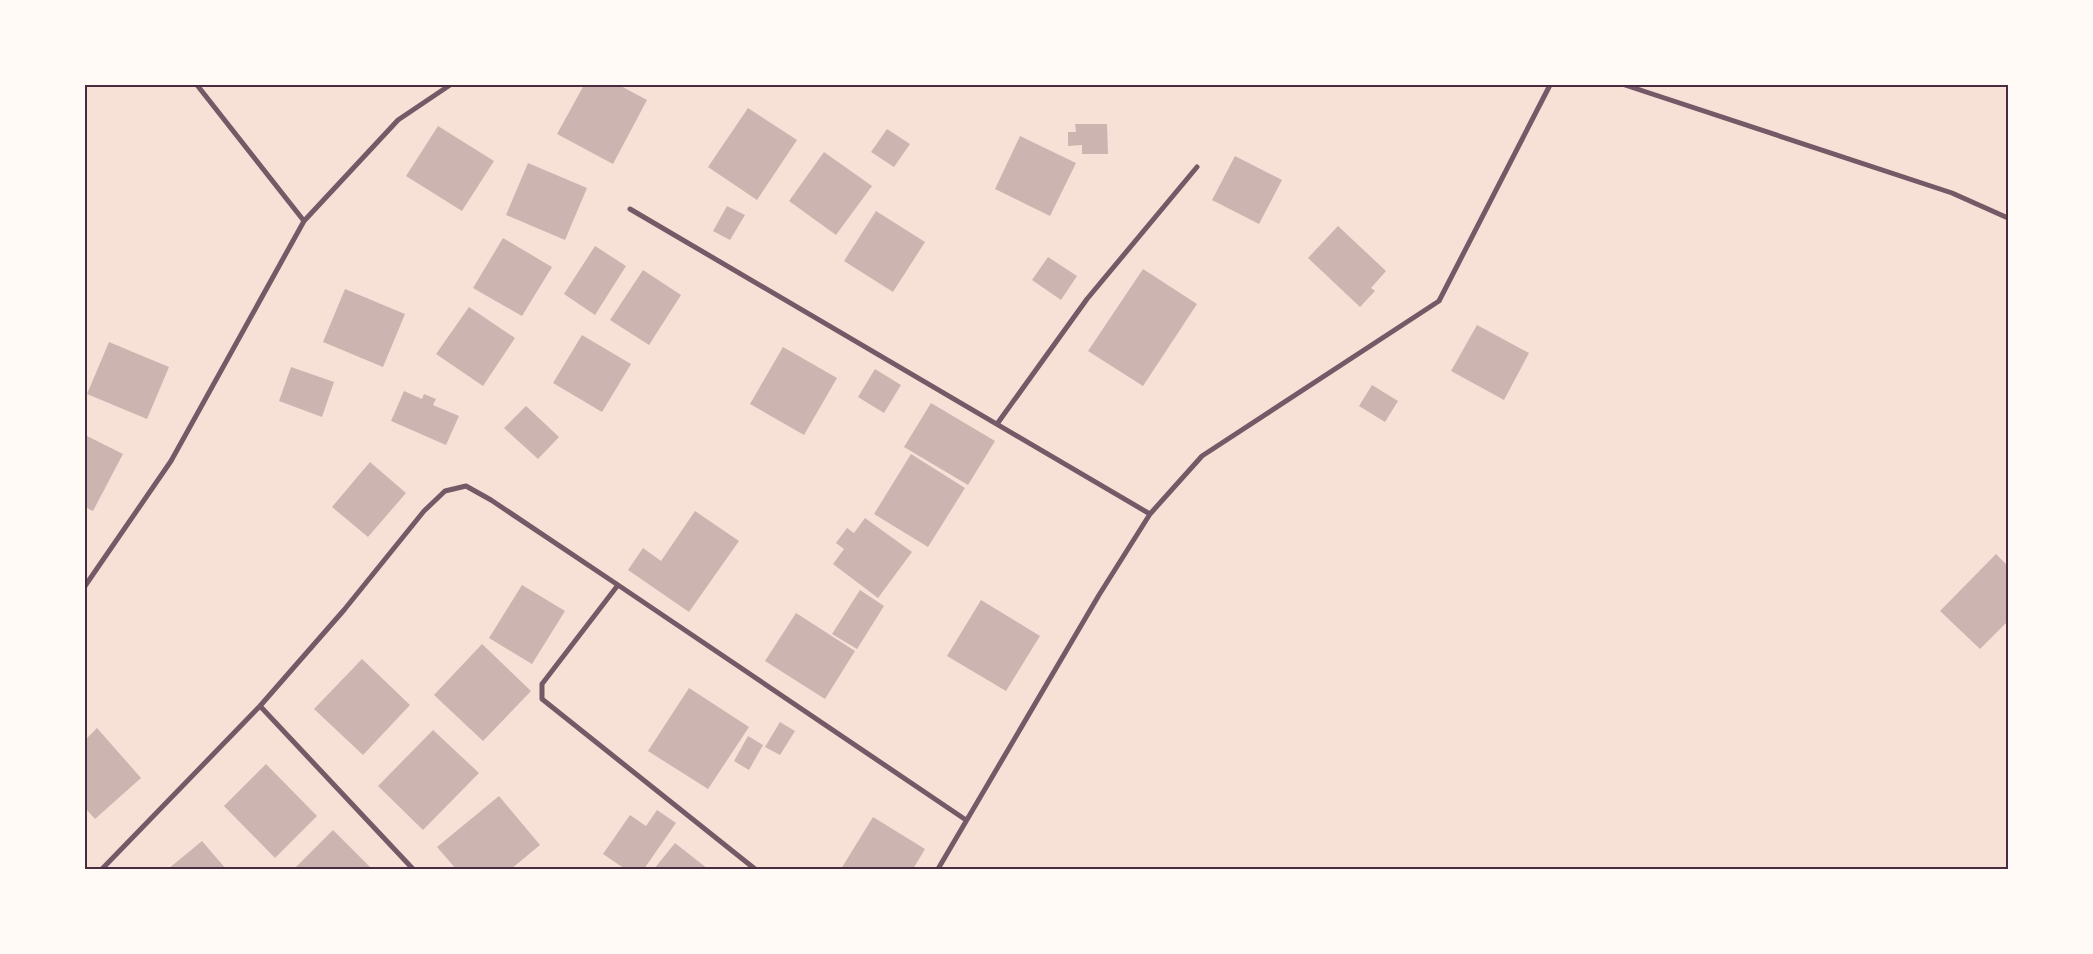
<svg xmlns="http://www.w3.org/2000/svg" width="2093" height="954" font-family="Mulish,sans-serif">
	<rect width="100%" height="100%" fill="#f7e1d7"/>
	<!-- building -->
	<path fill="#ccb4b1" d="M584 85H619L647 100 613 164 557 134Z
		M748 108 797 140 757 200 708 167Z
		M1075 124H1107L1108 154H1082V145L1068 146V132H1076Z
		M438 126 494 161 462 211 406 176Z
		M887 129 910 144 894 167 871 152Z
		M1020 136 1076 163 1050 216 995 189Z
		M824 152 872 186 836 235 789 201Z
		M1235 156 1282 180 1259 224 1212 200Z
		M528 163 587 188 565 240 506 215Z
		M727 206 745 215 730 240 713 231Z
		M876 211 925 242 893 292 844 261Z
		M1338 226 1386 271 1371 288 1375 291 1360 307 1308 258Z
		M503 238 552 267 522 316 473 288Z
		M595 246 626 266 595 315 564 294Z
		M1048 257 1077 276 1061 300 1032 280Z
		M1143 269 1197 304 1143 386 1088 351Z
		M643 270 681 295 649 345 610 320Z
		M345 289 405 314 383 367 323 342Z
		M469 307 515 338 483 386 436 354Z
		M1477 325 1529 353 1504 400 1451 371Z
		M582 335 631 364 602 412 553 383Z
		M109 342 169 367 147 419 87 394Z
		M783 347 837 378 804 435 750 404Z
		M291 367 334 382 322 417 279 401Z
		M875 369 901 385 884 413 858 397Z
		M1372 385 1398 401 1385 422 1359 406Z
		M404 391 422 399 424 394 436 399 433 405 459 416 446 445 391 421Z
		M931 403 995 441 968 485 904 447Z
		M526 406 559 437 538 459 504 428Z
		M85 435 123 454 93 511 85 507Z
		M911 454 965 488 928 547 874 514Z
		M370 462 406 493 368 537 332 507Z
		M695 511 739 541 689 612 628 570 643 548 661 561Z
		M865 518 912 552 878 598 833 564 844 549 836 543 847 528 854 533Z
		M1996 554 2008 566V621L1980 649 1940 611Z
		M522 585 565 611 532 664 489 638Z
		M860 590 884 606 857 649 832 634Z
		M981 600 1040 636 1006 691 947 656Z
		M796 613 855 651 825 699 765 661Z
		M482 644 531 691 483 741 434 695Z
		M362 659 410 705 363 755 314 709Z
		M689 688 749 727 708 789 648 751Z
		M780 722 795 731 780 755 765 747Z
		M97 728 141 778 95 819 85 808V740Z
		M433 730 479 773 423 830 378 786Z
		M748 736 763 745 749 770 734 761Z
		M266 764 317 816 275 858 224 806Z
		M499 796 540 845 511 869H456L437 847Z
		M657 810 676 823 644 869H625L603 854 630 815 646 826Z
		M873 817 925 849 913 869H841Z
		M333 830 372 869H294Z
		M202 841 226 869H168L179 860Z
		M675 843 708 869H654Z"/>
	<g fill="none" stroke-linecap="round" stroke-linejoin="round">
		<!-- minor -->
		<path stroke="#755966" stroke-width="5" d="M197 85 304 221
			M1625 85 1952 193 2008 218
			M630 209 1150 514
			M997 424 1087 299 1197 167
			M618 585 542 684V699L755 869
			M85 586 171 461 304 221 398 120 450 85
			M260 706 413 869
			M102 869 260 706 344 610 424 511 445 491 466 486 491 500 618 585 966 820
			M938 869 1099 595 1150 514 1202 456 1439 301 1550 85"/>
	</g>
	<!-- border -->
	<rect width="2093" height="954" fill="none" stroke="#fffaf5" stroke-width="172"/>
	<rect x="86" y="86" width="1921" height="782" fill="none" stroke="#4a2c40" stroke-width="2"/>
</svg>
